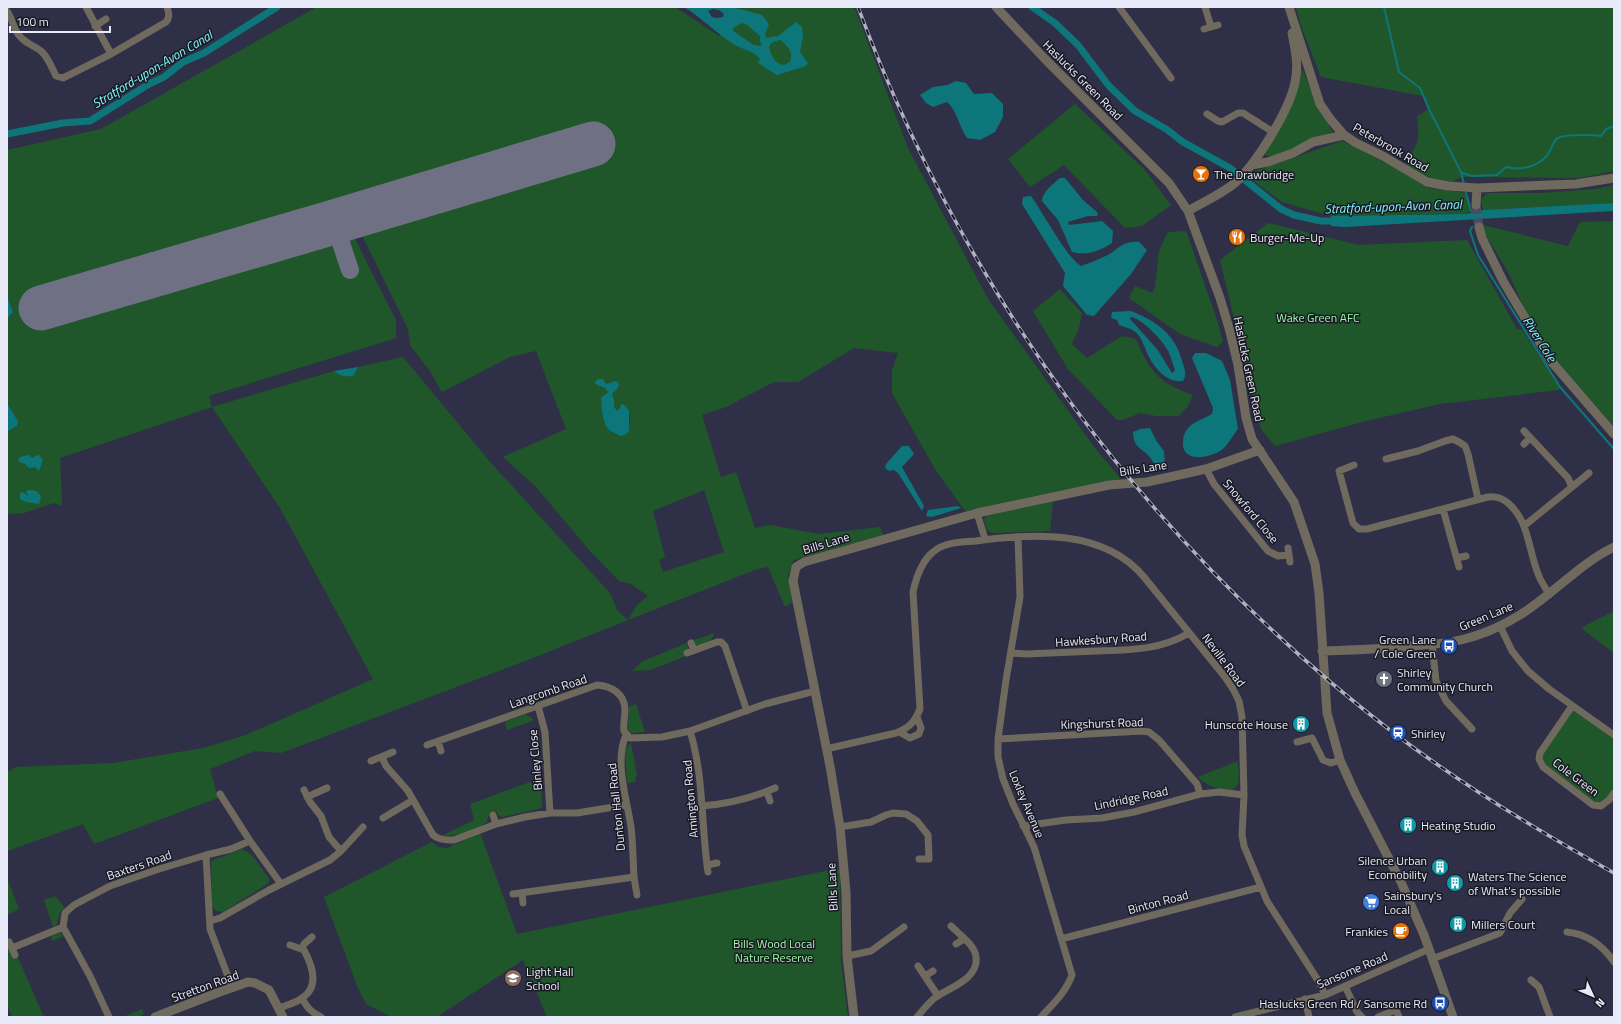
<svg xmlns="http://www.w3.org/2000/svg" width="1621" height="1024" font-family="'Titillium Web',sans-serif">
	<rect width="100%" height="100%" fill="#2f3047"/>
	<!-- green -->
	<path fill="#20572a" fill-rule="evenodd" d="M317 7H675L719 36 744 11 732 7H849L855 9 908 148 988 299 1094 447 1121 479 1106 481 965 511 935 469 892 393V370L898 353 854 348 798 382H774L726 407 702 415 721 477 736 472 755 528 770 525 819 534 880 527 883 535 794 560 788 575 792 602 785 607 768 567 757 569 525 661 281 753 255 751 210 769 218 798 94 844 83 824 7 851V772L16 767 113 763 203 748 246 735 373 679 280 508 212 407 60 458 62 506 54 503 24 513 7 514V436L8 431 17 426 18 421 7 403V319L13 312 7 296V150L101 129ZM360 231 408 329 410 345 429 370 442 392 510 357 536 351 566 429 503 457 537 488 590 551 619 581 631 584 648 596 637 605 628 620 617 610 610 593 491 463 403 357 358 367 354 375 338 374 334 371 212 407 209 396 396 338V320L368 265 353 234ZM604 382 606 384 611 382 618 388 612 394 615 411 617 412 620 408 621 404 629 410 630 422 618 436 608 429 604 417 601 398 608 392 605 388 602 387ZM704 490 724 552 663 572 659 560 665 557 653 511Z
		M1296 7H1614V171L1580 178 1461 177 1451 182 1437 180 1424 176 1407 165C1408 157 1413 152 1416 145 1420 136 1418 125 1417 116L1429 109 1423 96 1321 77 1301 26Z
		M1302 69 1321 113 1333 132 1270 157 1264 154 1285 119Z
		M1075 104 1144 169 1171 205 1142 226 1125 228 1064 165 1030 187 1008 159Z
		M1342 141 1396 168 1429 188 1466 193 1471 211 1466 214 1331 216 1282 202 1251 179 1255 171Z
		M1614 185V203L1483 210 1481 200 1487 193H1541L1596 189Z
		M1614 221V426L1562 368 1549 351 1526 312 1507 270 1481 227 1483 225 1568 246 1580 222Z
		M1268 223 1359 245 1467 240 1513 322 1517 329 1522 330 1560 387 1559 390 1440 404 1366 421 1275 446 1261 429 1220 260Z
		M1186 231 1216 317 1223 341 1217 347 1180 334 1129 298 1135 286 1152 293 1155 287 1159 251 1168 232Z
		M1060 289 1082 313 1079 328 1072 344 1087 358 1122 336 1136 339C1150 372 1159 383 1193 395L1188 406 1179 416H1156L1140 413 1123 420H1117L1068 369 1033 311Z
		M1053 500 1050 531 993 533 987 530 984 520 986 516Z
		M1614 611V653L1581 628Z
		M714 633C713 642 703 646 695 645L692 641Z
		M687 643 688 649 684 651 686 656 650 670 632 671 643 661Z
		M636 704 645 732 631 733 628 730 629 706Z
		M1572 706 1614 735V793L1601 806 1543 767 1540 753Z
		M526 714 534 720 507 730 505 722Z
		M631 743 637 775 636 776 635 782 627 783 625 753 626 748Z
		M1238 761C1238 768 1240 778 1238 784 1231 798 1205 785 1198 777Z
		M541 778 542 808 502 817 499 816 496 811 488 816 487 822C474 831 457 836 441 836L474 820 470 804Z
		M480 833 517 934 840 868 841 960 848 1017H547L523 960 437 1017H392L366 1004 358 988 324 897 432 842 438 847 447 848Z
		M242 849 252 855 269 879V883L223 912 216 911 212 906 211 861Z
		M7 878 19 909 7 915Z
		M55 896 65 908 60 912 57 924 53 927 44 900Z
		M60 932 64 936 52 941 51 936Z
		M7 945 17 956 44 1017H12L7 1005Z
		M142 1009 144 1014 137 1017H123Z"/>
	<!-- water -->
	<path fill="#0d767b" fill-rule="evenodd" d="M684 7H732L762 15 769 24 765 34 766 38 778 36 796 22 802 27 803 36 800 52 808 63 806 66 777 75 758 63 760 59C754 51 744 50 735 45 717 34 702 18 684 7ZM713 9 719 10 724 14 723 17 716 18 712 17 708 11ZM742 23 746 24 760 36V41L762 44 760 46 754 45 733 31V28ZM781 40C789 49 793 50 790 62L784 65C775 64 771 56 769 47 772 41 775 41 781 40Z
		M956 81 966 83 974 94 992 93 1003 104V117L995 132 980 140 967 138C959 127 957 110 947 102L933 107 926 103 920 95 933 87 947 85Z
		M1060 178H1065L1083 200 1098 213 1097 216H1088L1068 222 1069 225 1102 221 1113 231 1112 243C1100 251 1086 256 1072 252L1058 220 1042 201C1043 191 1052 185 1060 178Z
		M1031 196C1042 211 1067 258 1081 266 1090 263 1099 259 1108 255 1119 248 1125 240 1139 242L1147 250 1131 274 1094 316 1087 315 1063 286 1065 273 1022 204 1023 197Z
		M1614 203V211L1345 227 1331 226V216L1466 214 1483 210Z
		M7 296 13 312 7 319Z
		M1131 311C1158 322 1176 335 1183 364 1185 371 1187 374 1183 381 1167 383 1155 369 1148 355 1144 347 1142 336 1134 331 1130 328 1124 327 1119 325L1117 320 1111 318 1112 312ZM1131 317C1142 319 1158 336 1165 346 1170 353 1172 362 1175 370L1172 373 1157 349 1130 319Z
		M1195 353H1206L1222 361 1230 380 1238 429C1233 435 1227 447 1220 451 1210 457 1186 463 1183 446 1183 440 1183 436 1186 431 1191 422 1204 419 1212 414L1213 408 1192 358Z
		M358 367 354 375C346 378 340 376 334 371Z
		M598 379H603L606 384 616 381 619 384 618 388 612 394 614 400V407L617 411 620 408 621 404 624 405 629 410V431C625 435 622 438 616 434 614 433 610 431 608 429 602 421 602 407 601 398L608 392 605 388 595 384V382Z
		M7 403 18 421 17 426 8 431 7 444Z
		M1150 428 1157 442 1164 451 1165 466 1159 472C1155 466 1153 460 1148 455 1138 446 1134 447 1133 432L1140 429Z
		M902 446H909L914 454 902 467 924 506 922 511 898 473 894 470 889 471 885 468 886 464Z
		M28 455 33 458 35 456 39 455 43 460 39 471 35 467 29 468 25 464 18 461 20 457Z
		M28 490 36 491 41 496 39 504 26 502 20 499V493L23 492 29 497 26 492Z
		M958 506 961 508 932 517 926 516 928 510Z"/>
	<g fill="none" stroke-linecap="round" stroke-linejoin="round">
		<!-- stream -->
		<path stroke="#0d767b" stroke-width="2" d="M1384 7 1399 72 1420 88 1429 109 1461 172 1464 184
			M1462 173 1472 176 1497 175 1506 167C1522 171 1542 166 1550 151 1553 146 1553 140 1558 138 1565 134 1593 135 1601 136L1606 129 1614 126
			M1466 193 1471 211
			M1472 227 1470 231 1478 255 1560 387 1614 449"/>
		<!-- canal -->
		<path stroke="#0d767b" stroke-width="7" d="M1032 7 1055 23 1078 45 1109 86 1135 111 1166 129 1183 142 1230 168 1281 209 1294 215 1321 221H1340
			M7 134 63 123 90 121 149 84 164 77 183 62 204 53 277 7"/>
		<!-- taxiway -->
		<path stroke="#707084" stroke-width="18" d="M334 222 350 270"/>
		<!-- runway -->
		<path stroke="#707084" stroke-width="45" d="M41 308 334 222 593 144"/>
		<!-- tertiary-tunnel -->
		<path stroke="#4b4c62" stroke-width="9" stroke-dasharray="9 4.5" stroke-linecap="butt" d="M1476 205 1479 227"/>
		<!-- minor -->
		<path stroke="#70695e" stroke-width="7" d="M86 7 111 54
			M1119 7 1171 78
			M1205 7 1211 27
			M7 11C12 18 13 27 18 34 24 43 33 45 41 51 48 57 52 68 56 76L63 78 111 54 166 22C170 17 169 13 167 7
			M95 26 106 19
			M1204 29 1218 25
			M1207 114 1218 121 1222 122 1238 113H1243L1273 132
			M1524 444 1530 438
			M1386 459 1418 451 1445 441 1453 439 1459 442 1465 446 1468 454 1478 499
			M1354 465 1339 471 1353 523 1359 529H1367L1488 497C1496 496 1502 498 1508 503 1530 522 1528 551 1539 576 1541 582 1546 588 1549 595
			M1206 469 1214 484 1268 551 1278 556 1288 555
			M1572 487 1589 473
			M1443 509 1459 567
			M977 513 985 539
			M1524 526 1572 487 1568 478 1524 431
			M1018 537 1020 597 1006 680 998 739V757L1003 779 1013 804 1034 847 1072 975C1066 992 1053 1004 1041 1017
			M1288 548 1290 562
			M1457 558 1466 556
			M1500 626 1512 651 1528 671 1549 689 1614 735
			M691 643 694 650
			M1432 644 1436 681 1446 701 1472 729
			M687 653 717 642H721L725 646 747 711
			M1011 653 1026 654C1050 653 1073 652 1097 651 1129 650 1161 650 1189 633
			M538 706 545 732 550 813
			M1572 706 1540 753 1539 759 1543 767 1593 805 1601 806 1609 800 1614 793
			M690 731C704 776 701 825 708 872
			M899 732 910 738 919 734 921 728 917 717
			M998 739 1142 731 1149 732 1159 740 1197 784 1200 794
			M438 741 441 751
			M1297 742 1312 738 1323 760 1331 763 1340 760
			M427 745 597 685C611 686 624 693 625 709 625 717 623 724 624 731L630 738 662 737 690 731 765 704 815 691
			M826 749 896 733C910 727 914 723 920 709L913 592C916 578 921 562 933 552 944 542 963 542 976 541 1033 533 1104 529 1144 577L1225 677 1233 689 1239 701 1242 717 1244 795 1242 835 1244 846 1267 901 1319 982 1325 995
			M382 757 386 766 408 791 433 835C439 840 446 840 454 840L496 824 525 817 550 813H577L626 805
			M371 761 393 752
			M304 790 310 802 321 816 329 837 341 851
			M767 792 770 801
			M220 794 250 841 281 884
			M307 797 327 788
			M701 806C726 804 752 798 775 788
			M493 815 496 824
			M383 818 413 800
			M1023 826 1066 820 1102 818 1134 812 1200 794 1219 792 1244 795
			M840 827 871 822 886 815 893 813 906 814 917 821 928 835 929 859H919
			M206 855 231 849 250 841
			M707 865 717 863
			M634 877 637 895
			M522 893 523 903
			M513 894 634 877C633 860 633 844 631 827 627 799 614 762 626 735
			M210 921 220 918 269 890 330 860 341 851 363 827
			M1567 932C1587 934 1603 946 1614 962
			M1061 939 1261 887
			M9 942 15 955
			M956 944 964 939
			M12 948 63 927
			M302 949 304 944 312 937
			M847 956 871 951 904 927
			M1432 959 1500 933 1510 913 1522 899
			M918 966 938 996
			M925 976 933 971
			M1531 980 1539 987 1550 1017
			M1345 986 1357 1012 1362 1017
			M302 998C307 1008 311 1012 321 1017
			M1305 999 1309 1017
			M279 1008C287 1005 296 1003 302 998 320 987 312 965 304 950L290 945
			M109 1017 90 976 63 927 65 913 74 905 110 886 156 870 206 855 210 929 232 987
			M917 1017C923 1010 929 1002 936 997 949 988 979 979 976 957 975 945 959 934 951 926
			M1235 1017 1325 995 1429 949
			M1378 1017 1396 1010 1399 1017"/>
		<!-- tertiary -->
		<path stroke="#70695e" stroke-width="9" d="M996 7 1045 59 1169 183 1188 211 1220 298 1229 328 1238 365 1246 418 1252 439 1294 502 1315 564 1319 593 1327 713 1340 760 1355 793 1401 882 1424 935 1453 1017
			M1289 7 1320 104 1331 120 1344 135 1356 143 1383 156 1427 182 1448 186 1477 188 1576 184 1614 178
			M1251 165 1268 162 1293 153 1313 142 1344 135
			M1476 205 1477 188
			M1188 211C1203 202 1226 192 1237 181 1258 161 1290 109 1295 82 1299 65 1295 49 1292 33
			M1479 227 1482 238 1503 281 1550 360 1614 434
			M1322 651C1356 650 1389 649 1422 645 1433 644 1445 644 1456 641 1480 636 1505 625 1526 611 1556 591 1581 563 1614 547
			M155 1017 217 993 248 982 255 983 269 990 283 1017
			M854 1017 847 956 846 892 840 827 830 766 793 581 796 567 804 562 977 513 1109 485 1147 482 1206 469 1260 450"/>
		<!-- rail casing -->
		<g stroke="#b0b1c2" stroke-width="3.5">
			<path id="rail" d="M858 7C965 295 1151 548 1395 734 1464 786 1538 831 1614 873"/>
		</g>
		<!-- rail -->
		<use href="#rail" stroke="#191923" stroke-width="2" stroke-dasharray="6" stroke-linecap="butt"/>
	</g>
	<!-- icons -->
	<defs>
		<g id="bar-disc" transform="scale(0.9)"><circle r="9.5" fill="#e8710a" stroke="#191923"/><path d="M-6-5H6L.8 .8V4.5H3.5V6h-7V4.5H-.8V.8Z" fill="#fff"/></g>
		<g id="restaurant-disc" transform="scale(0.9)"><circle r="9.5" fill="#e8710a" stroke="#191923"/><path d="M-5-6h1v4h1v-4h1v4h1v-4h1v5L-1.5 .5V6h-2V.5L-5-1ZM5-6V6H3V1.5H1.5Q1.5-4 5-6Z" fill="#fff"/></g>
		<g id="bus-disc" transform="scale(0.9)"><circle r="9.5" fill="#1a4fb4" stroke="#191923"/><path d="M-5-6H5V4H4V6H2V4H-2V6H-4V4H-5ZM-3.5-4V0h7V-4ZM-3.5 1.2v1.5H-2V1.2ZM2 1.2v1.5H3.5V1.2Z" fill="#fff"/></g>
		<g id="church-disc" transform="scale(0.9)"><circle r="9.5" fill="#6b7280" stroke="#191923"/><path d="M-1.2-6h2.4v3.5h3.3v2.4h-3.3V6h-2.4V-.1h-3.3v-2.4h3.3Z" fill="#fff"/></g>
		<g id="building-disc" transform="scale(0.9)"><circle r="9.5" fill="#0f9aa8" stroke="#191923"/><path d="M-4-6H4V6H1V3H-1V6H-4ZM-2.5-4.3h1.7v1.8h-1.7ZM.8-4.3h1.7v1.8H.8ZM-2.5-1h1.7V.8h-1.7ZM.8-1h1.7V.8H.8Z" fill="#fff"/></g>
		<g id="station-disc" transform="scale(0.9)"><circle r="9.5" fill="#1a4fb4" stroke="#191923"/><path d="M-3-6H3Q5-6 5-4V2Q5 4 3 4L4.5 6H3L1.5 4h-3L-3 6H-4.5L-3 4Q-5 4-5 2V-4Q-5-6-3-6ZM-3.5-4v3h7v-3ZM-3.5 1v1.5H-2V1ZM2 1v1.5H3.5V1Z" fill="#fff"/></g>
		<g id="supermarket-disc" transform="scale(0.9)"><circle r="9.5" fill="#3f7fe0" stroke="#191923"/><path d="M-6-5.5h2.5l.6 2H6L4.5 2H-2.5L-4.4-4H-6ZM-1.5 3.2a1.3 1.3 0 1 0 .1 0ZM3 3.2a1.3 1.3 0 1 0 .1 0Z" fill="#fff"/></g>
		<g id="cafe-disc" transform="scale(0.9)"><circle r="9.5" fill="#e8710a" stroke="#191923"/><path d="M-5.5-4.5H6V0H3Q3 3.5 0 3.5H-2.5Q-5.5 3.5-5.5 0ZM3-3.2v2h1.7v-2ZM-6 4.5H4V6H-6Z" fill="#fff"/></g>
		<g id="school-disc" transform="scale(0.9)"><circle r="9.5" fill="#8d6e63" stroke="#191923"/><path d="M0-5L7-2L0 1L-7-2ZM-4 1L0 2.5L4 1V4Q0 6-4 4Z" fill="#fff"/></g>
	</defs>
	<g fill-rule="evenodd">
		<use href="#bar-disc" x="1201" y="174"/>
		<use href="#restaurant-disc" x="1237" y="237"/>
		<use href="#bus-disc" x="1449" y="646"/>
		<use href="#church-disc" x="1384" y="679"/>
		<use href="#building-disc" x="1301" y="724"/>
		<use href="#station-disc" x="1398" y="733"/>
		<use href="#building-disc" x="1408" y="825"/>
		<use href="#building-disc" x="1440" y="867"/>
		<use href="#building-disc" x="1455" y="883"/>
		<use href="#supermarket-disc" x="1371" y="902"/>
		<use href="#building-disc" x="1458" y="924"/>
		<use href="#cafe-disc" x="1401" y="931"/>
		<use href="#school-disc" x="513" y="978"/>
		<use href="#bus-disc" x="1440" y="1003"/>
	</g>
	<g text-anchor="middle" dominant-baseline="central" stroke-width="3" stroke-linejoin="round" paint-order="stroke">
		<!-- street labels -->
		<g font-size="12" fill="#e9eaf9" stroke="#191923">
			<text transform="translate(1083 80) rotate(45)">Haslucks Green Road</text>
			<text transform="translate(1391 147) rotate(30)">Peterbrook Road</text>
			<text transform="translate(1249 369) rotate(78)">Haslucks Green Road</text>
			<text transform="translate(1143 468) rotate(-9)">Bills Lane</text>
			<text transform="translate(1251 511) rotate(50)">Snowford Close</text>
			<text transform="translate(826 543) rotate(-17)">Bills Lane</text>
			<text transform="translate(1486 616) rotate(-23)">Green Lane</text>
			<text transform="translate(1101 639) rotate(-4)">Hawkesbury Road</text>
			<text transform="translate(1224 660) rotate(53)">Neville Road</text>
			<text transform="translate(548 691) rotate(-19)">Langcomb Road</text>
			<text transform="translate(1102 723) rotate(-2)">Kingshurst Road</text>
			<text transform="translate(535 760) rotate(-95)">Binley Close</text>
			<text transform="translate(1576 777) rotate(37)">Cole Green</text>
			<text transform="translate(1131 798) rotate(-12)">Lindridge Road</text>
			<text transform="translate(690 799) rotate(-95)">Amington Road</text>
			<text transform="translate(1027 804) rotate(67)">Loxley Avenue</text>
			<text transform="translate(616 807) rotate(-96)">Dunton Hall Road</text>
			<text transform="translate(139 865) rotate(-19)">Baxters Road</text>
			<text transform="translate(832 887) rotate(-93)">Bills Lane</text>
			<text transform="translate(1158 902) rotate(-15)">Binton Road</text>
			<text transform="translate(1352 970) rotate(-23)">Sansome Road</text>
			<text transform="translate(205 986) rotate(-20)">Stretton Road</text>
		</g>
		<!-- poi labels -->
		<g font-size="12" fill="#e9eaf9" stroke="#191923" text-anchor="start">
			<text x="1214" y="174">The Drawbridge</text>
			<text x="1250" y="237">Burger-Me-Up</text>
			<text x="1436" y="639" text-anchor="end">Green Lane<tspan x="1436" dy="14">/ Cole Green</tspan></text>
			<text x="1397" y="672">Shirley<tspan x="1397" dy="14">Community Church</tspan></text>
			<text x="1288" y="724" text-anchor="end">Hunscote House</text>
			<text x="1411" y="733">Shirley</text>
			<text x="1421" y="825">Heating Studio</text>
			<text x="1427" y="860" text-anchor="end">Silence Urban<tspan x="1427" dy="14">Ecomobility</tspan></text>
			<text x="1468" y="876">Waters The Science<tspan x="1468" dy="14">of What's possible</tspan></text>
			<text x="1384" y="895">Sainsbury's<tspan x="1384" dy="14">Local</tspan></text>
			<text x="1471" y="924">Millers Court</text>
			<text x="1388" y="931" text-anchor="end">Frankies</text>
			<text x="526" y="971">Light Hall<tspan x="526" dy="14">School</tspan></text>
			<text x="1427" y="1003" text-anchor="end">Haslucks Green Rd / Sansome Rd</text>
		</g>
		<!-- park labels -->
		<g font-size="12" fill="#a0f8aa" stroke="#191923">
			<text x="1318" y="317">Wake Green AFC</text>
			<text x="774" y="943">Bills Wood Local<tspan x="774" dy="14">Nature Reserve</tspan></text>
		</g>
		<!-- water labels -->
		<g font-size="13" font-style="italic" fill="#80f8ff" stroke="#191923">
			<text transform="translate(152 69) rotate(-31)">Stratford-upon-Avon Canal</text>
			<text transform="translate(1393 206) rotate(-2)">Stratford-upon-Avon Canal</text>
			<text transform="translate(1540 339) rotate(58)">River Cole</text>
		</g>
	</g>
	<!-- border -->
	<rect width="1621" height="1024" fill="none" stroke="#e9eaf9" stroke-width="16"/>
	<!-- north arrow -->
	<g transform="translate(1593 996) rotate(134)" stroke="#191923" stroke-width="3" paint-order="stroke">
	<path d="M0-3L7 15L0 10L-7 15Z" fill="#e9eaf9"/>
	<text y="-6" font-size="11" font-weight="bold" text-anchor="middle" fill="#e9eaf9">N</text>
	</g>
	<!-- scale -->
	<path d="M10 26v6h100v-6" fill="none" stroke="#e9eaf9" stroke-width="2"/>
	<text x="16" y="26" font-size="12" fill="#e9eaf9" stroke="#191923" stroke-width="3" paint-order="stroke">100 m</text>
</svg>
